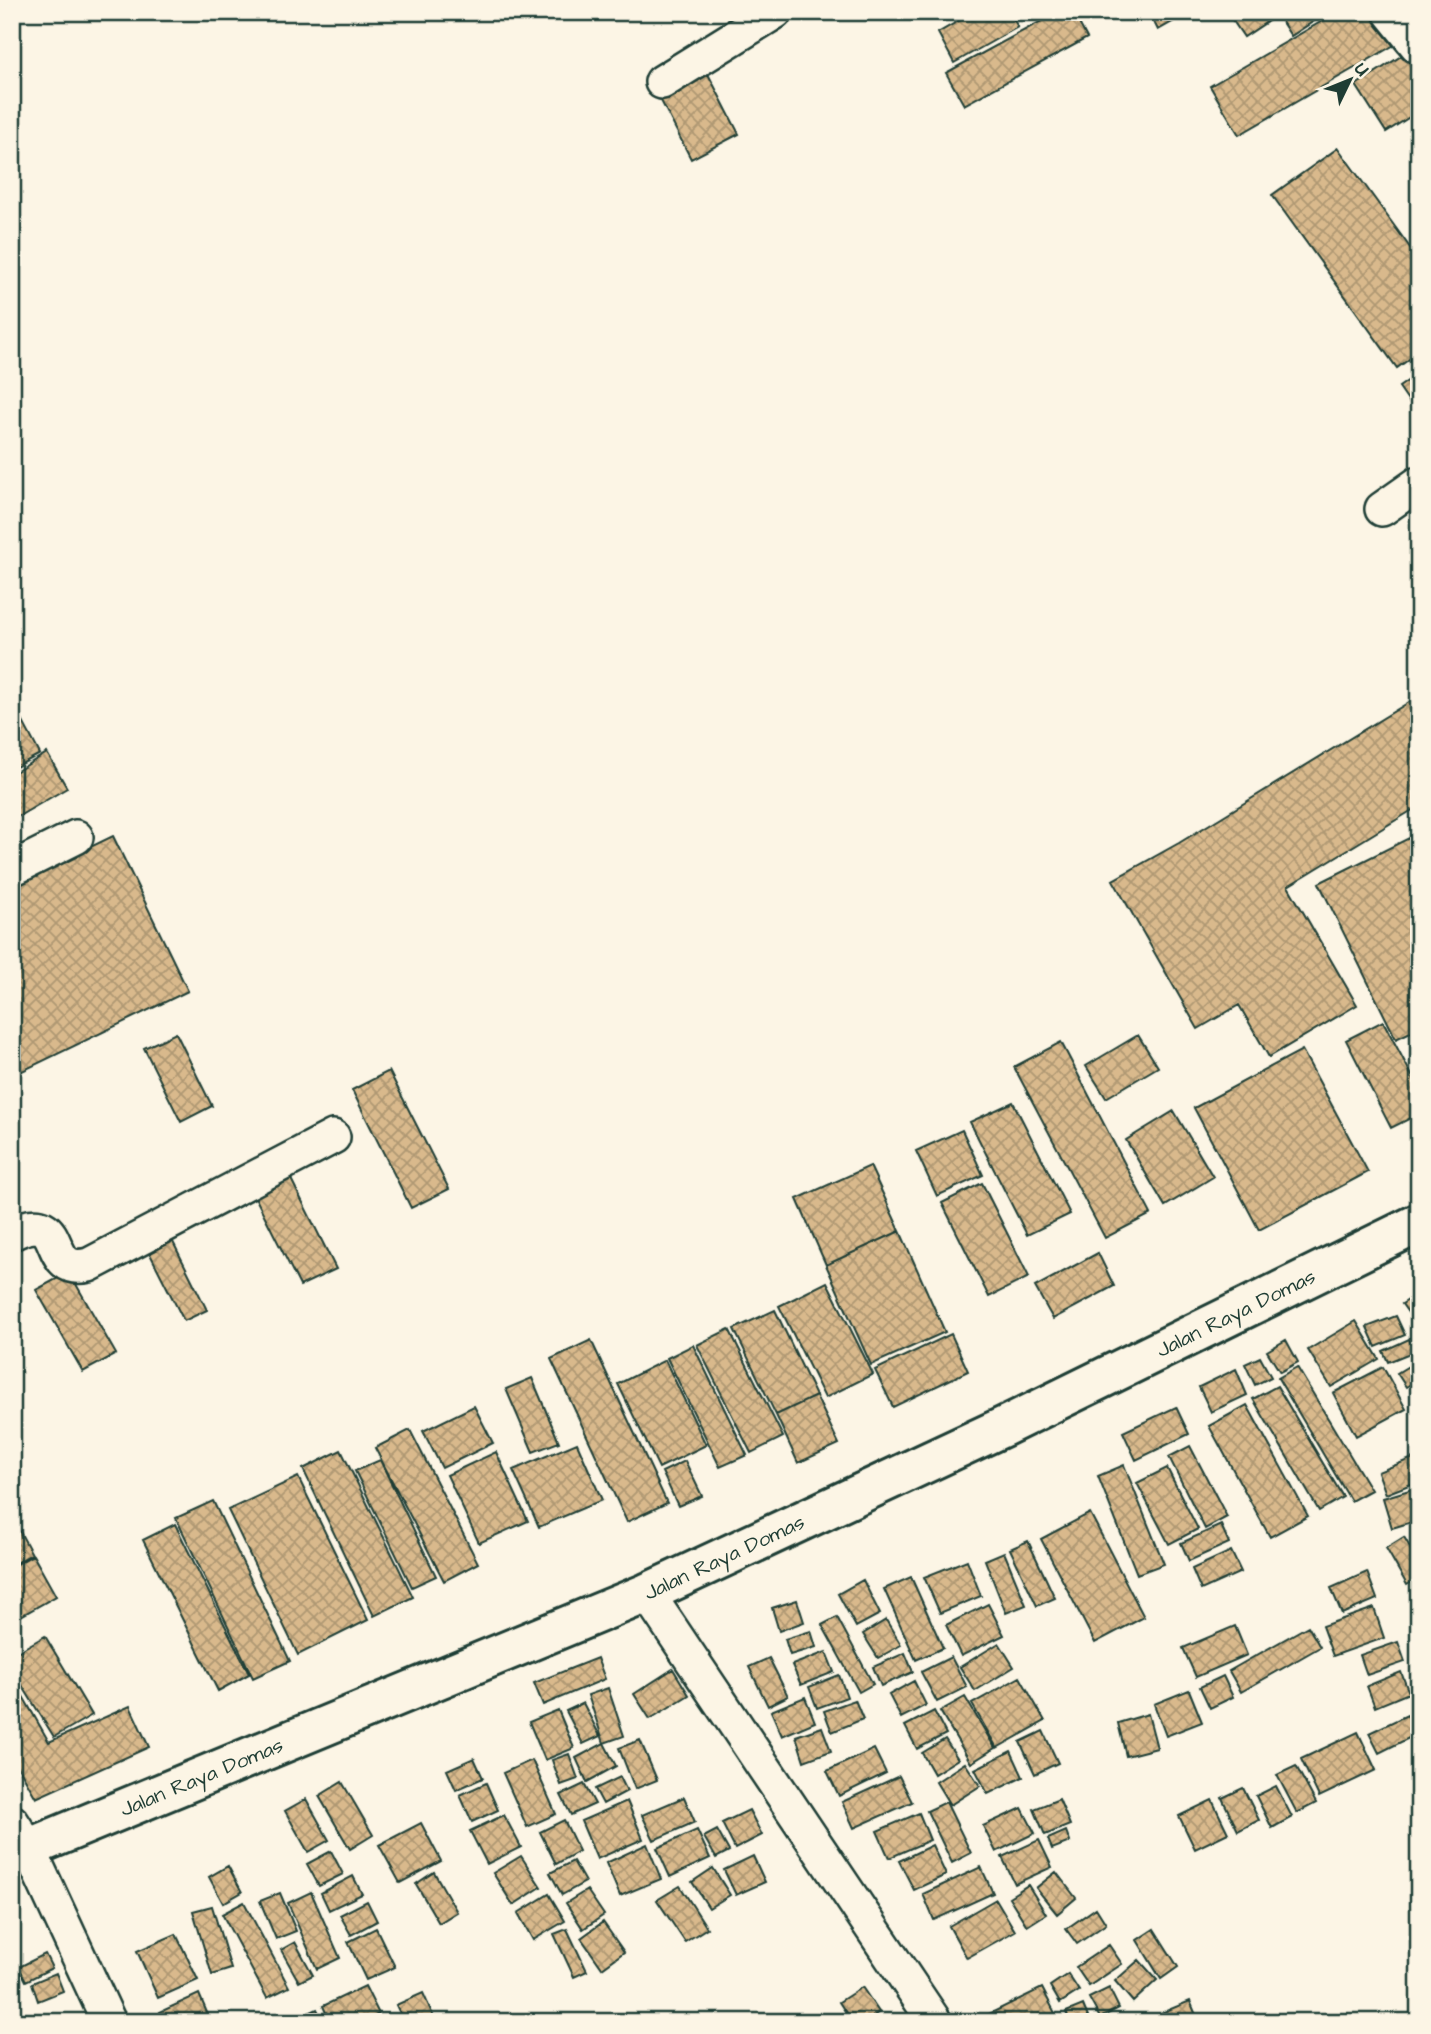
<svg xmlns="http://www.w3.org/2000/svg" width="1431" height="2034" font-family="'Architects Daughter',sans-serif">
	<defs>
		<pattern id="building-cross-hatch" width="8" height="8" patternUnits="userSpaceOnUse" patternTransform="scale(1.75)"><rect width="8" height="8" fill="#d9b98c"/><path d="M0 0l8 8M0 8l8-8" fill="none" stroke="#af9873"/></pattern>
	</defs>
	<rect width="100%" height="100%" fill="#fcf5e5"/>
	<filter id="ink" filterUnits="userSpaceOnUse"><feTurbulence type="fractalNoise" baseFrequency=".0143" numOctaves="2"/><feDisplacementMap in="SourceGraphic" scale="14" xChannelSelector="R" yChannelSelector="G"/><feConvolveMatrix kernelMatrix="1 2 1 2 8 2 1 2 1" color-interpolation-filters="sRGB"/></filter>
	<g filter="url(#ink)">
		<!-- building -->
		<path fill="url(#building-cross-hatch)" stroke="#1f3d34" stroke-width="2" d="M974 12H1009L1018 27 954 63 938 33Z
			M1058 12H1073L1087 38 964 105 946 73Z
			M1149 12H1190L1158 30Z
			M1227 12H1282L1244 37Z
			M1291 12H1328L1291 36 1280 19Z
			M1338 12H1386L1403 40 1239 135 1210 86Z
			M1406 53 1419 74V111L1386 132 1356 85Z
			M706 70 739 134 691 159 658 95Z
			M1338 148 1419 260V352L1397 368 1272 195Z
			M1419 373V416L1399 387Z
			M1419 696V806L1288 886 1357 1005 1269 1057 1239 1005 1198 1029 1113 880 1179 843Z
			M12 701 40 754 12 769Z
			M47 753 67 788 12 820V774Z
			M1419 833V1028L1396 1039 1319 883Z
			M113 836 188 991 12 1076V885Z
			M1383 1021 1419 1089V1114L1391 1128 1346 1040Z
			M176 1033 212 1106 181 1122 144 1048Z
			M1138 1035 1158 1067 1106 1098 1086 1066Z
			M1061 1042 1151 1214 1105 1238 1014 1067Z
			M1302 1050 1368 1172 1259 1230 1194 1108Z
			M389 1071 449 1189 411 1208 352 1090Z
			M1013 1102 1070 1214 1027 1235 970 1122Z
			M1174 1111 1213 1177 1165 1206 1126 1140Z
			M962 1130 983 1175 937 1196 916 1151Z
			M870 1166 900 1231 826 1265 797 1199Z
			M288 1173 336 1269 300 1286 252 1191Z
			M982 1183 1029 1277 989 1297 942 1203Z
			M900 1231 945 1332 871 1365 826 1265Z
			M171 1238 207 1310 184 1321 148 1250Z
			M1098 1253 1114 1286 1053 1319 1035 1287Z
			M69 1272 116 1354 83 1372 36 1290Z
			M827 1282 873 1374 825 1398 779 1306Z
			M1419 1293V1322L1416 1324 1402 1304Z
			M775 1310 816 1396 776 1415 734 1329Z
			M1396 1316 1405 1335 1376 1347 1367 1327Z
			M1356 1321 1379 1359 1331 1387 1308 1350Z
			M729 1329 783 1437 751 1453 697 1345Z
			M951 1334 968 1371 893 1407 875 1370Z
			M1409 1339 1415 1351 1388 1362 1383 1351Z
			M591 1340 667 1503 627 1522 551 1359Z
			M1286 1340 1298 1362 1280 1372 1267 1351Z
			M693 1345 747 1455 720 1467 667 1358Z
			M1260 1357 1271 1377 1255 1385 1245 1364Z
			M665 1360 706 1445 659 1468 618 1384Z
			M1417 1361 1419 1379 1406 1387 1397 1373Z
			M1297 1367 1371 1490 1351 1501 1278 1378Z
			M1383 1367 1406 1409 1356 1436 1333 1393Z
			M1236 1369 1247 1395 1211 1412 1199 1387Z
			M532 1378 559 1442 533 1452 506 1389Z
			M1277 1386 1343 1497 1319 1511 1253 1399Z
			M816 1396 839 1444 798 1463 776 1415Z
			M1247 1405 1308 1516 1270 1537 1209 1426Z
			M474 1406 493 1443 442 1468 423 1431Z
			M1176 1407 1189 1434 1136 1460 1123 1432Z
			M410 1430 478 1563 444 1581 375 1448Z
			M577 1443 602 1500 539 1527 513 1470Z
			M1190 1446 1227 1517 1205 1529 1169 1457Z
			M341 1450 413 1597 374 1616 303 1469Z
			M496 1452 528 1521 479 1543 447 1475Z
			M1418 1456 1419 1481 1386 1494 1378 1472Z
			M380 1460 436 1576 412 1587 355 1471Z
			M685 1461 702 1496 678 1506 662 1472Z
			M1124 1465 1164 1564 1137 1574 1098 1476Z
			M1167 1468 1198 1529 1169 1544 1137 1483Z
			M298 1477 368 1620 298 1655 228 1510Z
			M1419 1487V1520L1392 1528 1383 1498Z
			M213 1501 290 1661 253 1678 176 1518Z
			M1090 1513 1144 1617 1095 1643 1041 1539Z
			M14 1521 32 1554 12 1565V1522Z
			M175 1524 249 1674 218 1691 143 1540Z
			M1221 1525 1229 1543 1189 1561 1181 1543Z
			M1404 1537 1419 1562V1578L1407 1585 1386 1548Z
			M1028 1541 1055 1598 1037 1606 1010 1549Z
			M1231 1551 1241 1572 1201 1590 1192 1569Z
			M1004 1552 1026 1605 1006 1613 985 1560Z
			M33 1555 56 1596 12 1621V1567Z
			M967 1560 981 1596 940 1613 924 1577Z
			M1367 1572 1377 1599 1342 1614 1331 1588Z
			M911 1577 943 1648 916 1660 884 1589Z
			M863 1580 880 1614 856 1627 838 1594Z
			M797 1600 804 1622 779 1631 772 1608Z
			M988 1604 1004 1635 961 1656 946 1625Z
			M1374 1608 1384 1638 1333 1656 1322 1626Z
			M837 1617 873 1684 859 1692 822 1625Z
			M886 1620 901 1645 878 1658 863 1634Z
			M1235 1626 1247 1655 1196 1677 1183 1648Z
			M1308 1626 1320 1647 1241 1692 1229 1671Z
			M811 1631 816 1647 790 1655 785 1639Z
			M45 1636 92 1715 54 1737 12 1669V1655Z
			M1398 1642 1405 1662 1367 1675 1360 1655Z
			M999 1643 1014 1667 975 1691 960 1667Z
			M826 1652 834 1672 801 1685 792 1665Z
			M905 1653 913 1672 881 1686 873 1667Z
			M951 1657 967 1687 937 1702 921 1672Z
			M597 1658 605 1679 543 1705 534 1683Z
			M769 1658 788 1696 768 1706 749 1667Z
			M673 1669 689 1695 650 1719 634 1694Z
			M1401 1672 1409 1693 1375 1707 1367 1686Z
			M839 1675 847 1697 817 1708 809 1687Z
			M1223 1676 1233 1697 1210 1708 1200 1687Z
			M12 1677 49 1742 130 1706 149 1747 36 1798 12 1756Z
			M1020 1677 1045 1721 997 1748 972 1704Z
			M914 1681 926 1705 901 1718 889 1695Z
			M608 1688 624 1736 604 1743 588 1695Z
			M1189 1690 1202 1722 1166 1736 1154 1704Z
			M805 1697 815 1722 782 1736 771 1711Z
			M965 1697 995 1748 971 1763 940 1711Z
			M855 1700 863 1719 832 1732 824 1711Z
			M583 1703 600 1736 583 1744 566 1711Z
			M558 1710 574 1748 545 1760 529 1722Z
			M934 1711 946 1734 917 1749 905 1726Z
			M1148 1714 1157 1748 1126 1756 1118 1723Z
			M1407 1715 1417 1734 1379 1753 1369 1733Z
			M822 1727 831 1751 804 1761 796 1736Z
			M1043 1731 1058 1763 1035 1774 1020 1742Z
			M1358 1732 1376 1770 1319 1797 1301 1759Z
			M945 1739 958 1759 934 1774 922 1753Z
			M640 1740 657 1780 635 1789 619 1748Z
			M604 1743 616 1766 587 1782 576 1758Z
			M874 1749 886 1773 839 1796 827 1771Z
			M1011 1751 1023 1777 988 1794 975 1769Z
			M569 1754 578 1779 561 1785 552 1760Z
			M474 1758 483 1778 456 1790 447 1770Z
			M532 1760 556 1814 527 1827 503 1773Z
			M965 1763 980 1786 950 1805 936 1782Z
			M1296 1766 1316 1803 1297 1813 1277 1775Z
			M899 1776 912 1802 854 1828 842 1802Z
			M620 1777 627 1791 603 1804 595 1789Z
			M342 1782 373 1835 350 1849 319 1796Z
			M486 1783 498 1810 472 1822 460 1795Z
			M584 1784 595 1804 571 1815 561 1795Z
			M1276 1786 1292 1817 1272 1828 1256 1796Z
			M1243 1788 1259 1820 1238 1831 1222 1798Z
			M684 1797 695 1822 654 1840 642 1815Z
			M306 1799 329 1840 308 1852 285 1811Z
			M1059 1799 1070 1825 1045 1835 1034 1809Z
			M1212 1800 1228 1833 1195 1849 1179 1816Z
			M627 1801 643 1839 597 1859 581 1821Z
			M946 1802 971 1853 952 1863 927 1811Z
			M1022 1808 1035 1833 996 1852 983 1826Z
			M749 1810 762 1835 735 1849 722 1823Z
			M919 1813 930 1840 889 1858 877 1831Z
			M504 1815 521 1847 487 1864 470 1831Z
			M564 1820 579 1851 556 1864 540 1832Z
			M421 1823 441 1861 400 1883 379 1845Z
			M697 1830 710 1858 670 1877 657 1848Z
			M717 1830 729 1851 716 1858 704 1837Z
			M1066 1831 1070 1842 1052 1849 1048 1839Z
			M1039 1840 1052 1867 1015 1884 1002 1857Z
			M647 1844 661 1879 620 1896 606 1863Z
			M932 1845 946 1875 914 1890 899 1861Z
			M331 1851 343 1874 319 1886 307 1864Z
			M521 1856 541 1887 513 1905 493 1873Z
			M753 1856 765 1882 736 1895 724 1870Z
			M573 1861 585 1882 562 1895 550 1873Z
			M228 1866 242 1892 223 1903 209 1877Z
			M981 1867 993 1893 934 1920 923 1894Z
			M713 1868 730 1895 709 1908 692 1882Z
			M434 1872 457 1912 439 1923 416 1884Z
			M1056 1872 1076 1898 1057 1914 1036 1888Z
			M353 1876 362 1894 329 1910 321 1893Z
			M1028 1885 1046 1914 1027 1926 1009 1897Z
			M680 1886 707 1928 685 1942 657 1900Z
			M587 1890 604 1915 583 1929 566 1903Z
			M311 1892 340 1958 317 1969 288 1903Z
			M280 1893 296 1931 276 1939 260 1901Z
			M549 1894 565 1921 533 1940 518 1913Z
			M996 1899 1015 1931 967 1958 949 1926Z
			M367 1901 377 1921 351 1935 340 1915Z
			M244 1902 289 1987 267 1998 222 1914Z
			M212 1906 231 1969 212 1975 193 1911Z
			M1096 1908 1106 1924 1077 1944 1066 1929Z
			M603 1922 624 1952 602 1968 581 1938Z
			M376 1928 395 1967 366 1980 348 1942Z
			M567 1929 587 1971 574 1977 554 1934Z
			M1154 1929 1178 1967 1161 1979 1137 1940Z
			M176 1934 198 1980 158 1998 137 1951Z
			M295 1942 313 1975 299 1982 281 1950Z
			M1109 1945 1122 1964 1089 1986 1076 1967Z
			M45 1954 52 1968 26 1981 19 1967Z
			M1139 1960 1157 1980 1133 2002 1115 1981Z
			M56 1973 63 1991 38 2001 32 1983Z
			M1068 1974 1079 1991 1060 2003 1050 1986Z
			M365 1986 379 2014 362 2022H330L323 2006Z
			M862 1987 879 2012 865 2022H852L839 2002Z
			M1042 1988 1057 2017 1048 2022H985L983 2017Z
			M1109 1988 1119 2008 1100 2018 1089 1998Z
			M423 1993 436 2022H404L396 2005Z
			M199 1994 211 2022H164L160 2012Z
			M1190 2001 1199 2022H1165L1161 2013Z
			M1083 2005 1090 2022H1070L1066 2012Z
			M317 2009 323 2022H290Z"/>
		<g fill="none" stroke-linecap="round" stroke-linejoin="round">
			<!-- street casing -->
			<g stroke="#1f3d34" stroke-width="38">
				<path id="street" d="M662 82 775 12
					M1382 509 1419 483
					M12 869 76 837
					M12 1233C71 1204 39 1277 89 1265L333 1137
					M647 1593 935 2022
					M12 1822 28 1847 109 2022"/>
			</g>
			<!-- secondary casing -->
			<g stroke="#1f3d34" stroke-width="44">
				<path id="secondary" d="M1393 12 1419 44"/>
			</g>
			<!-- highway casing -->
			<g stroke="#1f3d34" stroke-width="44">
				<g id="highway">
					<path id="s1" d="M12 1855 647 1593 1003 1427 1419 1223"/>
				</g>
			</g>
			<!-- street -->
			<use href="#street" stroke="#fcf5e5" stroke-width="33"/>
			<!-- secondary -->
			<use href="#secondary" stroke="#fcf5e5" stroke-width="38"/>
			<!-- highway -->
			<use href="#highway" stroke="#fcf5e5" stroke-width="38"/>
		</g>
	</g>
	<g text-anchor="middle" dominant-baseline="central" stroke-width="5" stroke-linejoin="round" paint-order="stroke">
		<!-- street labels -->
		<g font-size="21" fill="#1f3d34" stroke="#fcf5e5">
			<text stroke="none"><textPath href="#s1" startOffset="1339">Jalan Raya Domas</textPath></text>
			<text stroke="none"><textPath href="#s1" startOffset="772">Jalan Raya Domas</textPath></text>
			<text stroke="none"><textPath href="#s1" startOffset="205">Jalan Raya Domas</textPath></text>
		</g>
	</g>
	<!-- margin -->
	<rect width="1431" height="2034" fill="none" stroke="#fcf5e5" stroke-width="42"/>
	<rect x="21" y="21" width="1389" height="1992" fill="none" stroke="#1f3d34" stroke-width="2.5" filter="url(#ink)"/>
	<!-- north arrow -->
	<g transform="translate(1350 80) rotate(47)" stroke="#fcf5e5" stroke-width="5" paint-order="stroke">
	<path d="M0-5L12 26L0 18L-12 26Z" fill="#1f3d34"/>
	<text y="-10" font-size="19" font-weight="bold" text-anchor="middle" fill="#1f3d34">U</text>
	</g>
</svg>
